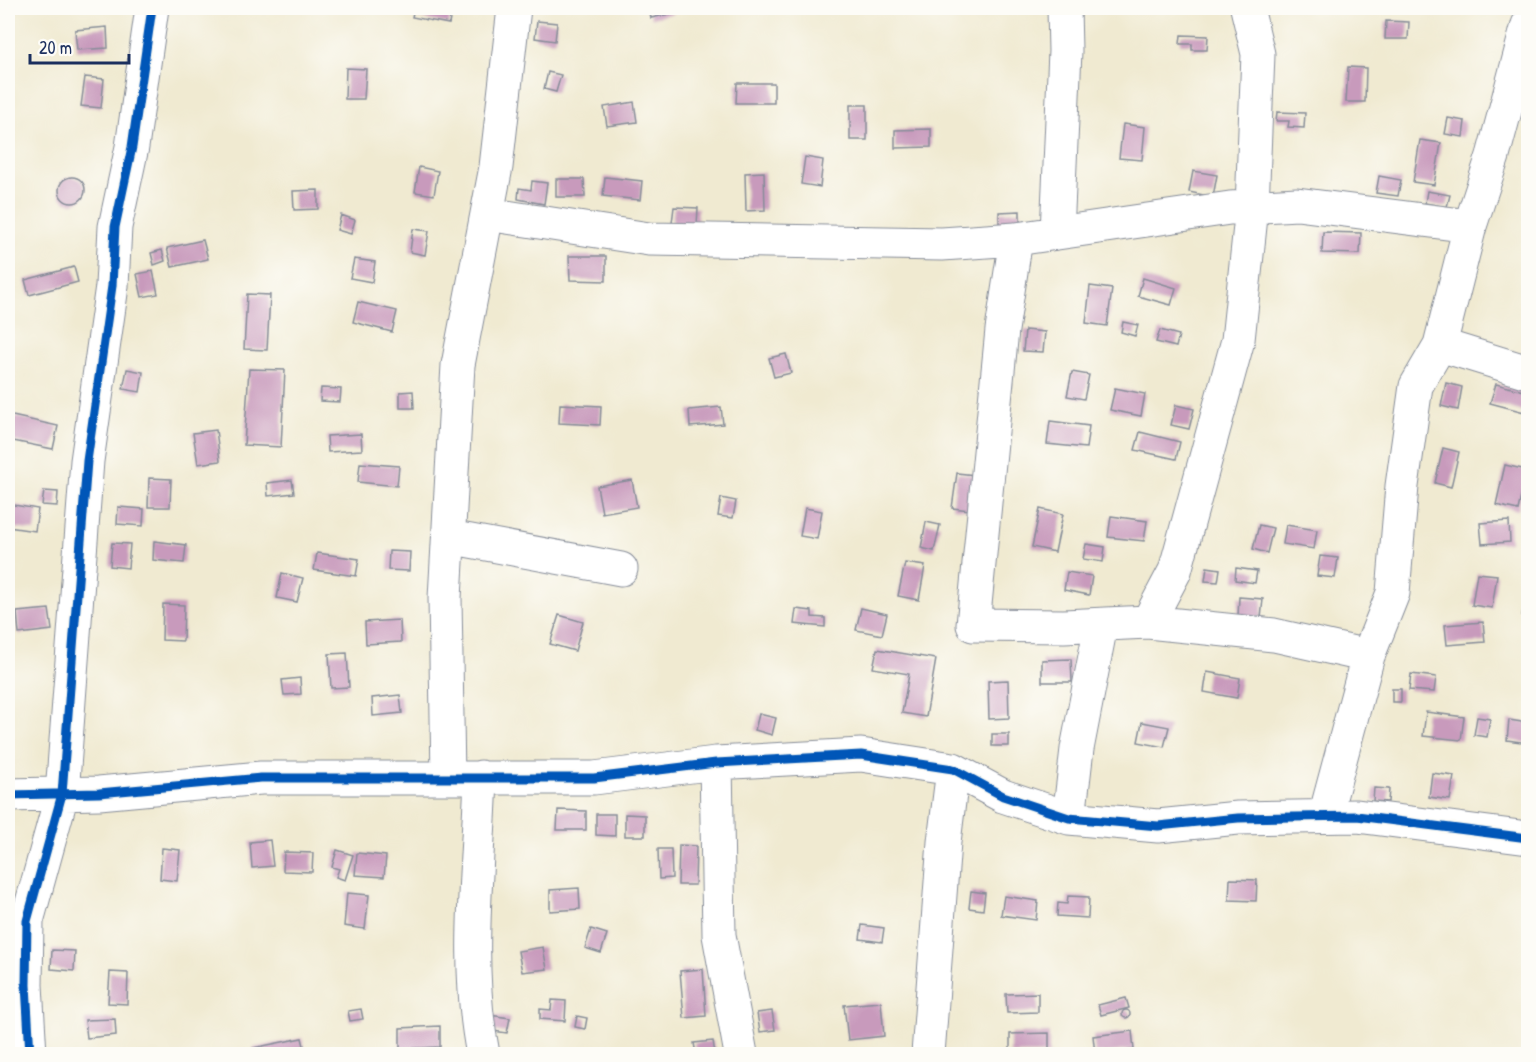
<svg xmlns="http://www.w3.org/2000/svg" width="1536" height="1062" font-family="'Patrick Hand',sans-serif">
	<rect width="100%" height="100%" fill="#fdfcf7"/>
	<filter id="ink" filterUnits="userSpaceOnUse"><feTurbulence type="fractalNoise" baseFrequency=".0167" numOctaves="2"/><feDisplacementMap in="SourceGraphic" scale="12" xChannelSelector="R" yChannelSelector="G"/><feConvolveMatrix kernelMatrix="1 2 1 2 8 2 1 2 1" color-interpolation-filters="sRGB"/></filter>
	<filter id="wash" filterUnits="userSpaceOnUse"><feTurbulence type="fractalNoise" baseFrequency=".008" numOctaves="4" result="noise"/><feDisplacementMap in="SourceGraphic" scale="24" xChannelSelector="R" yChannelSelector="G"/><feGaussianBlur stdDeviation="1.35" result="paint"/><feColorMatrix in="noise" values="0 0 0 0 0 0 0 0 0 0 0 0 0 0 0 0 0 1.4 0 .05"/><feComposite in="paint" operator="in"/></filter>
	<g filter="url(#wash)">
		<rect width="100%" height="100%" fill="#f0ead1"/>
		<g id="blocks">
			<!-- building -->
			<path fill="#c89abc" d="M414 8H452L449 24 412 17Z
				M649 8H673L674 13 651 18Z
				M537 21 557 23 555 41 535 38Z
				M1386 21 1409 22 1408 39H1385Z
				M107 27 108 48 77 50 75 30Z
				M1181 35 1208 36 1207 50H1192V44H1180Z
				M1348 67 1366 68 1365 102H1346Z
				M346 68 366 69 364 99H345Z
				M548 72 561 75 556 92 544 89Z
				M85 77 104 79 101 108 81 106Z
				M737 83H774V103H736Z
				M634 102 637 122 607 126 604 107Z
				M850 105H867V140H850Z
				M1277 112 1305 113 1304 128 1288 127 1289 121H1276Z
				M1448 118 1465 121 1463 137 1445 134Z
				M1123 124 1145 127 1142 160 1119 158Z
				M931 129V147L895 148V130Z
				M1420 140 1441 143 1434 185 1413 182Z
				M805 157 823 160 820 187 801 184Z
				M419 167 438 171 434 195 415 192Z
				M1193 171 1217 175 1213 197 1189 192Z
				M764 172 765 210 746 211 745 173Z
				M1379 176 1401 180 1398 196 1376 193Z
				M59 190a13 13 0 1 1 26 0a13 13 0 1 1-26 0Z
				M605 177 642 181 640 200 603 196Z
				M556 179H584L585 197H556Z
				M532 181 547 183 544 204 518 199 519 188 531 190Z
				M318 190V209L294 210 293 191Z
				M1427 191 1450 195 1447 207 1425 203Z
				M674 207 698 208 697 225 672 223Z
				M1020 211V225H999V212Z
				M341 215 355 220 351 234 337 230Z
				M413 229 429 231 425 255 410 252Z
				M1323 232 1361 233 1360 254 1322 253Z
				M203 240 208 259 172 267 167 248Z
				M162 250 165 261 154 265 151 253Z
				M569 256H606V281L570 280Z
				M354 259 375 262 372 282 350 278Z
				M74 267 78 282 29 295 25 280Z
				M153 271 158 294 142 297 137 274Z
				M1143 278 1176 288 1171 305 1138 296Z
				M1090 286 1112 289 1107 326 1086 323Z
				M247 294 270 295 267 350 244 349Z
				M358 302 397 311 392 332 353 322Z
				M1123 322 1138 325 1135 336 1121 332Z
				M1025 330 1045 332 1043 352 1023 351Z
				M1160 330 1179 335 1176 347 1156 342Z
				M786 354 791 373 774 377 769 358Z
				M127 369 143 372 140 392 123 389Z
				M249 369 285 370 281 447 244 445Z
				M1072 372 1089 375 1084 399 1067 396Z
				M1446 383 1462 387 1458 410 1441 406Z
				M1496 384 1528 392V413L1490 403Z
				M321 388 341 389 340 402 320 401Z
				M1115 388 1145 394 1141 416 1110 410Z
				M413 391 414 408H400V392Z
				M560 404 601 406 600 425 559 423Z
				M1176 405 1194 409 1189 429 1171 425Z
				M721 407 723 424 690 427 689 410Z
				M8 415 58 426 53 449 8 440Z
				M1050 421 1089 426 1086 448 1047 444Z
				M216 430 220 461 198 464 193 433Z
				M1140 432 1180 442 1176 459 1135 450Z
				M361 434 362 450 328 452 327 436Z
				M1443 448 1459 452 1451 487 1435 483Z
				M360 463 399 466 397 486 358 482Z
				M1505 465 1527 470 1518 510 1496 505Z
				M957 473 975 475 970 510 952 508Z
				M149 478 171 479 170 507H148Z
				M292 480 294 493 268 496 267 483Z
				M632 480 637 507 602 513 597 486Z
				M44 491 58 492 57 506 42 505Z
				M721 498 736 501 733 518 718 516Z
				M8 504 38 509 35 531 8 527Z
				M118 507 144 509 143 526 117 524Z
				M805 508 822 511 817 539 800 536Z
				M1040 509 1063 514 1055 552 1032 547Z
				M1111 516 1147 521 1144 541 1108 537Z
				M1509 521 1510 542 1482 544 1480 523Z
				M926 522 940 525 934 551 921 548Z
				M1259 525 1273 528 1267 553 1253 549Z
				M1286 525 1317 530 1314 549 1283 544Z
				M154 541 186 545 184 563 153 560Z
				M112 543 130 544 128 568 110 566Z
				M1086 544 1105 547 1103 562 1083 559Z
				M389 551 410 552 409 571 388 570Z
				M317 553 359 559 356 576 314 570Z
				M1320 556 1338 558 1335 578 1317 576Z
				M905 563 925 566 919 600 898 596Z
				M1207 567 1220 569 1218 582 1205 581Z
				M1236 568 1257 571 1255 583 1235 580Z
				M1067 572 1092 576 1089 595 1064 590Z
				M282 573 303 578 297 602 277 598Z
				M1477 573 1497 575 1492 608 1472 605Z
				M1525 595H1528V617L1522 616Z
				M1239 597 1263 599 1261 618 1238 616Z
				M163 604 184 605 183 641 162 640Z
				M861 608 887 614 882 635 856 630Z
				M49 609 52 630 19 634 17 612Z
				M796 609 812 611V617L825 618V627L794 624Z
				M559 615 583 622 575 651 550 644Z
				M400 620 401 642 366 644 365 622Z
				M1483 622 1485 642 1447 645 1445 625Z
				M877 649 936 659 926 717 902 713 909 674 873 668Z
				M347 653 349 687 331 688 329 654Z
				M1071 659 1072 682H1042V660Z
				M1207 672 1240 678 1237 698 1204 692Z
				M1411 674 1436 677 1434 692 1409 690Z
				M300 678 301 694 284 695 282 680Z
				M1008 680 1009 718 989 719 988 681Z
				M1392 689H1401V702H1392Z
				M400 695 402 713 373 716 372 698Z
				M1426 712 1464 717 1461 740 1423 736Z
				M759 714 776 718 772 735 755 730Z
				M1477 717 1490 719 1487 737 1474 735Z
				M1509 720 1528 723V743L1507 740Z
				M1142 722 1169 727 1164 747 1138 742Z
				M992 734H1009V746H992Z
				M1432 773 1454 776 1450 800 1429 797Z
				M1374 788 1389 789 1388 802 1373 801Z
				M558 810 586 811V830H557Z
				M596 814H615V836L596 835Z
				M625 814 645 815V836H625Z
				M270 840 273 866 252 868 250 842Z
				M679 845 696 846 695 885H678Z
				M162 848 180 850 177 881 160 879Z
				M658 849H671L672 878 659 879Z
				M337 850 353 855 345 880 336 877 339 869 332 867Z
				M284 852 313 853 312 872 283 871Z
				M357 853 386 856 384 877 355 875Z
				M1230 879 1257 880 1256 901 1229 900Z
				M579 888 580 909 550 911V890Z
				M971 891 985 893 983 910 969 908Z
				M347 893 369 895 365 929 344 926Z
				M1004 896 1038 901 1036 920 1001 915Z
				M1068 896 1089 897 1088 918 1057 916 1058 903 1067 904Z
				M862 925 884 928 882 942 860 939Z
				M591 929 607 934 601 953 585 948Z
				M543 947 547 969 522 972 518 951Z
				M52 950 75 951 74 971 51 969Z
				M703 969 706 1016 684 1018 680 971Z
				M110 972 128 973 127 1004 108 1003Z
				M1038 993V1012L1007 1013 1006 994Z
				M1126 998 1129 1008 1101 1015 1098 1005Z
				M552 1000 566 1001 565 1021 540 1019V1009L551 1010Z
				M881 1002 884 1036 848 1040 844 1005Z
				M361 1009 363 1019 350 1021 348 1011Z
				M1122 1014a4 4 0 1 1 8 0a4 4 0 1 1-8 0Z
				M772 1011 775 1030 760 1032 757 1013Z
				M489 1015 510 1018 507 1033 486 1030Z
				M577 1016 587 1018 585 1029 575 1027Z
				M115 1019 116 1035 87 1038 85 1020Z
				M440 1026V1047L400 1049V1028Z
				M1132 1031 1134 1050 1095 1054 1093 1036Z
				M1049 1033V1054H1010V1034Z
				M302 1038 306 1054H254L253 1048Z
				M713 1041 715 1054H696L694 1043Z"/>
		</g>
	</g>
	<g filter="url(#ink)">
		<use href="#blocks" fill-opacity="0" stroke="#868c98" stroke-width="1.5"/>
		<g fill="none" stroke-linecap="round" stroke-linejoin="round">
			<!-- minor casing -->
			<g stroke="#868c98" stroke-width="35">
				<path id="minor" d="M487 214 649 239 942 244 1016 239 1230 208 1297 204 1470 226
					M1057 233 1065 51 1064 8
					M1016 239 1002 330 973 625 1064 626 1148 622 1274 635 1368 656
					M1440 345 1528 372
					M449 537 621 569
					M1148 622 1175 571 1238 340 1252 207 1258 54 1247 8
					M716 763 719 935 741 1054
					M448 777 445 598 458 365 496 167 514 8
					M481 777C478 868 465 965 483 1054
					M8 795 99 793 261 778H594L716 763 861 755 953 769 1003 796 1069 818 1158 826 1238 818 1357 816 1528 838
					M1325 816 1368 656 1393 593 1402 486 1416 386 1440 345 1470 226 1493 156 1528 25
					M1069 818 1077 749 1101 625
					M30 1054 26 985 27 921 62 794 87 461 112 286 115 227 132 147 152 8
					M928 1054 944 842 953 769"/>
			</g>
			<!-- minor -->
			<use href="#minor" stroke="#fff" stroke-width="33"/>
			<!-- cycleway casing -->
			<g stroke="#fdfcf7" stroke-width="13">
				<path id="cycleway" d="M8 795 99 793 261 778H594L716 763 861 755 953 769 1003 796 1069 818 1158 826 1238 818 1357 816 1528 838
					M30 1054 26 985 27 921 62 794 87 461 112 286 115 227 132 147 152 8"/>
			</g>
			<!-- cycleway -->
			<use href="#cycleway" stroke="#0057b8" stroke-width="9"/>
		</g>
	</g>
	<!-- margin -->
	<rect width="1536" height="1062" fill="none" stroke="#fdfcf7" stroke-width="30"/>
	<!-- scale -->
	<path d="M30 54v9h99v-9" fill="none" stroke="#1b2f5e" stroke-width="3"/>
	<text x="39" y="54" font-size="18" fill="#1b2f5e" stroke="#fdfcf7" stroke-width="4.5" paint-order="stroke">20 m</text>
</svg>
